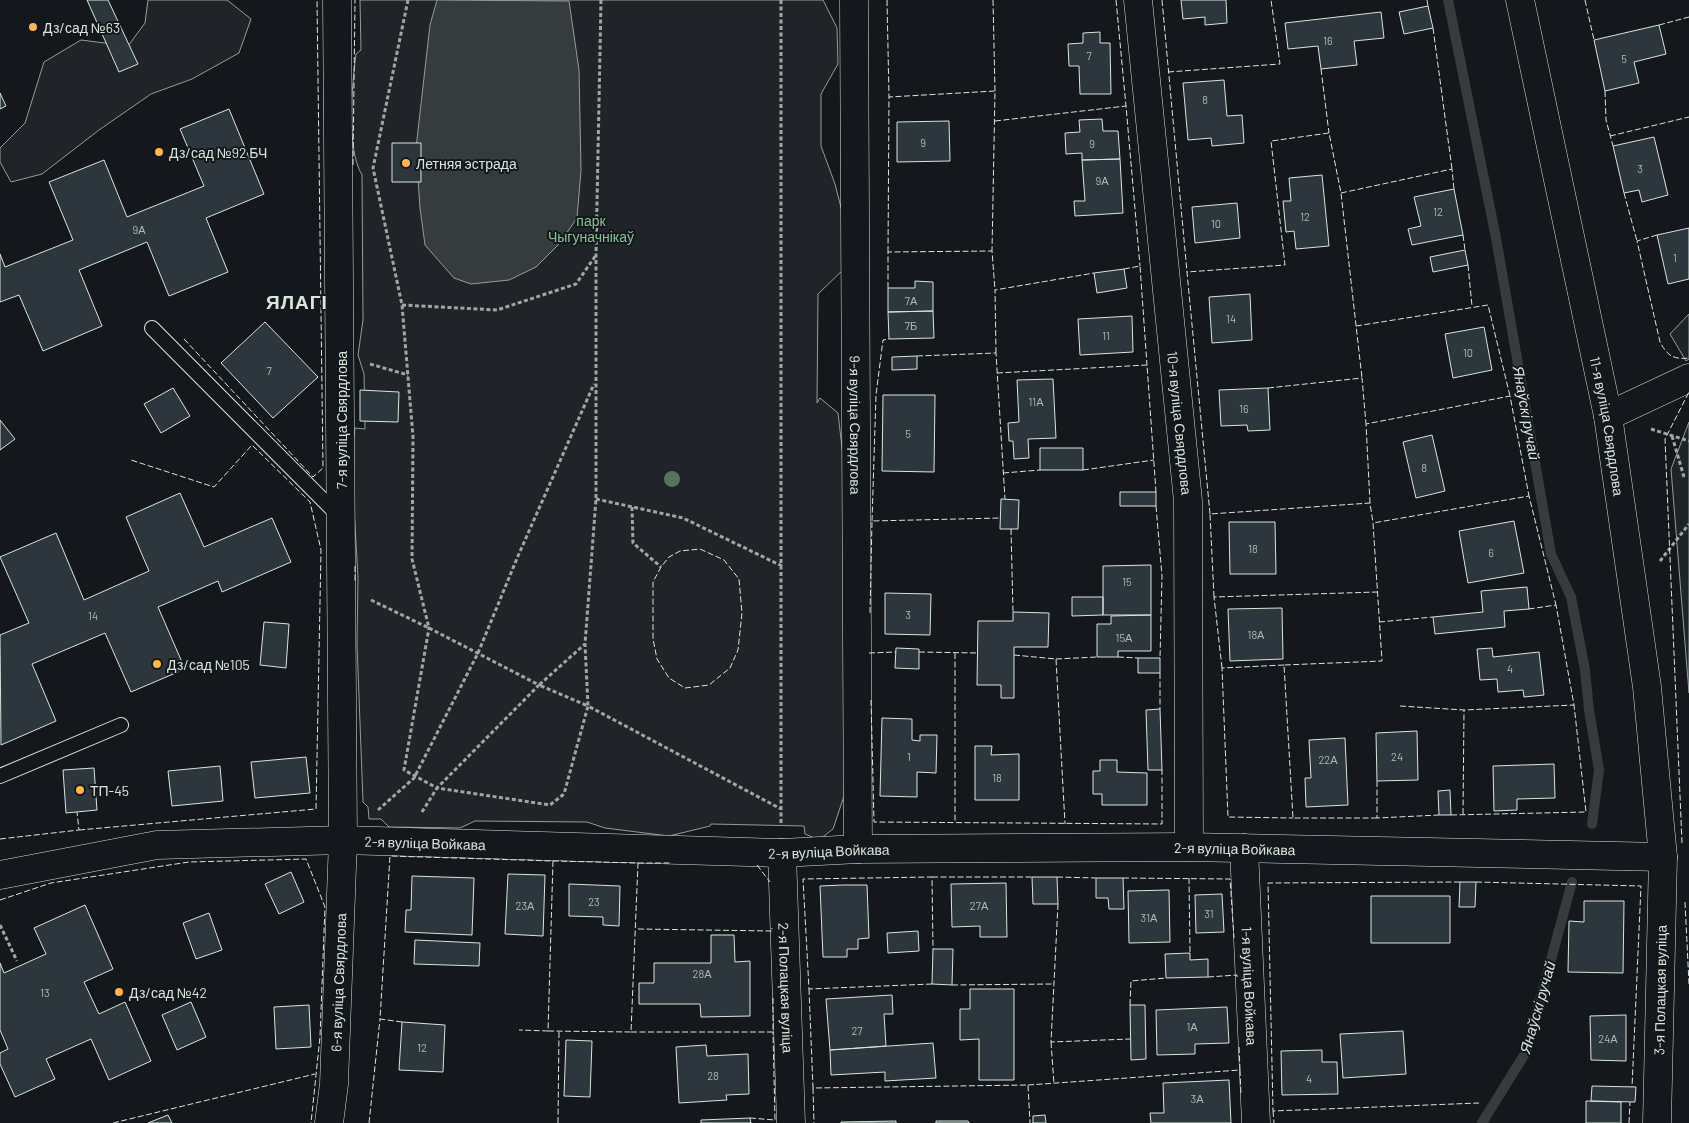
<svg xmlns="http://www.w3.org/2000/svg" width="1689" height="1123" font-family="Barlow,sans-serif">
	<rect width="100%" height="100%" fill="#14181c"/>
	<!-- green -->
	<path fill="#202428" stroke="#939e99" d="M148 0H227L251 19 239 53 192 79 151 94 99 130 42 174 11 182 0 162V148L25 123 44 62 81 40 128 46 145 23Z
		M360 0H823L837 28 838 64 821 94V146L835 184 846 227 845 268 818 294 817 403 820 398 838 413 849 508 848 784 833 829 819 840 805 834 804 826 711 824 710 826 669 836 605 828 587 822 475 821 460 828 389 827 381 819H369L368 807 363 802 357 644 358 577 351 458 355 428 365 429 364 374 358 355 363 320 362 175C346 149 352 85 356 54L361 50Z
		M1689 314V359L1686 361 1670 334Z
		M1689 422V693L1671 469Z"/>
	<!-- water -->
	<path fill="#363b3e" stroke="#939e99" d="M437 0 569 1 579 70 581 170 577 218 559 244 536 267 509 280 471 284 454 278 425 245 420 208 416 148 430 25Z"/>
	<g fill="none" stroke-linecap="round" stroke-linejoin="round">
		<!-- stream -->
		<path stroke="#363b3e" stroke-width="10" d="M1448 0 1496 238 1551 554 1571 597 1585 670 1589 710 1599 770 1592 824
			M1482 1123 1526 1052 1572 882"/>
	</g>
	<!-- building -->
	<path fill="#2c363c" stroke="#d8e6dc" d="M87 0H108L138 64 119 72Z
		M1181 0H1226L1227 23 1205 25V17L1183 19Z
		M1428 6 1433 28 1404 34 1399 12Z
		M1381 12 1384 38 1354 41 1357 65 1321 69 1318 46 1288 49 1285 23Z
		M1659 25 1666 54 1634 62 1639 83 1605 91 1594 40Z
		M1100 32V43H1110L1111 94H1080L1079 66H1069L1068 44 1083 43V33Z
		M1224 80 1227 116 1242 115 1244 143 1212 146 1211 138 1188 140 1183 83Z
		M0 93 6 106 0 109Z
		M229 109 264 194 206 218 228 272 169 296 147 242 79 270 102 326 43 351 19 295 0 302V254L5 267 73 240 49 182 104 160 127 217 204 186 180 129Z
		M1102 119 1103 131H1118L1120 159 1082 160V153L1066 154 1065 133 1080 132 1079 120Z
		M949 121 950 161 897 162V122Z
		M1654 137 1668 195 1642 202 1639 190 1624 193 1613 146Z
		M392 143H421V182H392Z
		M1120 159 1123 213 1075 216 1074 201H1085L1082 160Z
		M1322 175 1329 246 1296 249 1294 231 1286 232 1283 201H1291L1289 178Z
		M1454 189 1463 235 1412 245 1408 229 1421 226 1414 197Z
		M1237 203 1240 238 1195 243 1192 207Z
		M1689 228V279L1668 284 1657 235Z
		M1465 250 1468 265 1433 272 1430 257Z
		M1124 269 1127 288 1097 293 1094 273Z
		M915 281 933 282V311L888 312V288H915Z
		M1250 294 1252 340 1212 343 1209 297Z
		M933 311 934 338 889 339 888 312Z
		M1132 316 1133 352 1080 355 1078 319Z
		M265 322 318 377 273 418 221 363Z
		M1484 327 1492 370 1453 378 1445 334Z
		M917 356V369L892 370V357Z
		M1053 379 1056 438 1028 439 1029 458 1014 459 1013 441H1009L1008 423 1019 422 1017 380Z
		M173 388 190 416 161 433 144 404Z
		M1268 388 1270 430 1248 431 1247 425 1221 426 1219 390Z
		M360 390 399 392 398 422 360 421Z
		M883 395H935L934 472 882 471Z
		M0 420 15 439 0 450Z
		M1432 435 1445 491 1416 498 1403 442Z
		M1040 448H1083V470H1040Z
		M1120 492H1156V506H1120Z
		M180 493 204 547 272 518 291 562 222 592 218 581 158 607 185 669 131 692 105 633 32 664 56 721 1 745 0 635 29 623 0 557 56 533 84 600 149 571 126 517Z
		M1001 499 1019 500 1018 529H1000Z
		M1514 521 1524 573 1468 583 1459 531Z
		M1229 522H1275L1276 574H1230Z
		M1151 565V615H1103V566Z
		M1527 587 1529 609 1504 611 1505 627 1435 634 1433 617 1483 612 1481 591Z
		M885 593 931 594 930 635 885 634Z
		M1072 597H1103V615L1072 616Z
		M1282 608 1283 659 1230 661 1228 609Z
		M1013 612 1049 613 1048 647H1014V698H1001V685H977L978 621H1013Z
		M1151 615V651H1118V657H1097V624H1111V616Z
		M264 622 289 624 286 668 260 665Z
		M896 648 919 649V669L895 668Z
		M1492 648 1493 657 1539 652 1544 695 1524 697 1523 690 1498 692 1497 679 1480 680 1477 649Z
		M1138 658H1160V673H1138Z
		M1160 709 1162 770H1148L1146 710Z
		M882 718 912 719V740L920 741V735H937L936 773 917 772V797L880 796Z
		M1417 731 1418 780 1377 781 1376 733Z
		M1345 738 1348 805 1306 807 1305 778H1311L1309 740Z
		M975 746H992L991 755 1019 754V800H975Z
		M306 757 310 793 255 798 251 762Z
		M1100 760H1117V772L1147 773V805H1102V794H1093V771H1100Z
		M1554 764 1555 798 1517 799V810L1494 811 1493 766Z
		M220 766 223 801 172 806 168 771Z
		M94 768 97 810 66 813 63 770Z
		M1450 790 1451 815H1439L1438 791Z
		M291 872 304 902 279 914 265 884Z
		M508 874 545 875 543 936 505 934Z
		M412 876 474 878 472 935 405 932 406 910H411Z
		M1032 877H1057L1058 904H1033Z
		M1096 878H1123L1124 909H1109L1108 898H1096Z
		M1460 882H1476L1475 907H1459Z
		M1006 883 1007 937H980V926L952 927 951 884Z
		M569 884 620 886 619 926 603 925V917L569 916Z
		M843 885H867L869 938 858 939V949H847V957H823L820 886Z
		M1169 890 1170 942 1129 943 1128 891Z
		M1222 894 1224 932 1196 933 1195 895Z
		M1371 896H1450V943H1371Z
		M1584 901H1624L1623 973 1568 972 1569 921 1584 922Z
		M85 905 113 969 84 982 99 1014 125 1002 151 1061 109 1080 91 1039 46 1059 55 1079 15 1097 0 1064V1053L8 1049 0 1030V963L4 973 46 954 34 928Z
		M209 913 222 950 196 959 183 923Z
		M918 931 919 951 888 953 887 933Z
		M711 935H734L735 962 750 961V1016L701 1017 700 1004H639V983H654V963H711Z
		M415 940 480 943 479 966 414 964Z
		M933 949H953L952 985 932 984Z
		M1190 953V960L1208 959V977L1166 978 1165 954Z
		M970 989H1014V1080H979V1039L960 1040V1009H970Z
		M892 995 893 1014H884L886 1046 830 1050 826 999Z
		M191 1002 206 1037 177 1050 162 1015Z
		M309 1005 311 1047 276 1049 274 1007Z
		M1130 1005H1145L1146 1059 1131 1060Z
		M1227 1007 1229 1043 1195 1044V1054L1157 1055 1156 1010Z
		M1626 1015V1061L1591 1060 1590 1016Z
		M402 1022 445 1025 443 1072 399 1070Z
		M1403 1031 1406 1074 1343 1078 1340 1034Z
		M566 1040 592 1041 590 1097 564 1096Z
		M933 1043 936 1078 885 1081V1072L831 1075 830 1050Z
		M706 1045 707 1056 748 1054 749 1094 726 1095 727 1100 679 1103 676 1047Z
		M1322 1050V1062H1337L1338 1094 1282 1095 1281 1051Z
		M1229 1080 1231 1123H1151L1150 1113H1164L1163 1083Z
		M1592 1086 1636 1087 1635 1102 1591 1101Z
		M1586 1101 1621 1102V1123H1586Z
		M168 1115 172 1123H148Z
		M1045 1115 1046 1123H1033V1116Z
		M750 1118 751 1123H701V1120Z
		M896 1121V1123H841V1122Z
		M936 1121H968L969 1123H936Z"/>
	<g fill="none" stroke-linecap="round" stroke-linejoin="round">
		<!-- lane casing -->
		<g stroke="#d8e6dc" stroke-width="16">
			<path id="lane" d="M152 328 339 516
				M0 776 121 725"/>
		</g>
		<!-- street casing -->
		<g stroke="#d8e6dc" stroke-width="29">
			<g id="street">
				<path id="s1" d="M854 0 858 849"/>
				<path id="s2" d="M1138 0 1188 501 1189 847"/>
				<path id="s3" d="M1520 0 1608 416 1647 687 1663 857 1657 1123"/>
				<path d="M1608 416 1689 378"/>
				<path id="s4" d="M1244 848 1256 1123"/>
				<path id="s5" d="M782 853 791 1123"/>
				<path id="s6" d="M0 875 157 845 343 840 782 853 858 849 1189 847 1663 857"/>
				<path id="s7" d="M329 1123 334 1084 343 840 337 0"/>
			</g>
		</g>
		<!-- path -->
		<path stroke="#9da8a2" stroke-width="3" stroke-dasharray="4 2.5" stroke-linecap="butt" d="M408 0 373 168 402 305 413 437 412 559 429 628
			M601 0 596 255V499L585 644 588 706 781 809
			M781 0V824
			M402 305 497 310 576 284 596 255
			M370 364 408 375
			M1651 429 1689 441
			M1672 436 1684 477
			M596 499 683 518 782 566
			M632 507 633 543 661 567
			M1660 561 1689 524
			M371 600 429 628
			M429 628 539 685 437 788 404 770Z
			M378 810 414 778 478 653 518 556 594 384
			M422 812 437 788 550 805 564 794 588 706 539 685 585 644
			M0 925 17 961"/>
		<!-- lane -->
		<use href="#lane" stroke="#14181c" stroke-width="14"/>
		<!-- street -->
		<use href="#street" stroke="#14181c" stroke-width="28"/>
		<!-- fence -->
		<path stroke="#d8e6dc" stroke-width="1" stroke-dasharray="6 2.5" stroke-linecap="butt" d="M887 0 889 97
			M993 0 995 91
			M1116 0 1126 106
			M1162 0 1187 272
			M1427 0 1428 6
			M1585 0 1594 40
			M1659 25 1689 17
			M1433 28 1452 169
			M1321 69 1329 133
			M1168 72 1280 64 1271 0
			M1605 91 1606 120 1613 146
			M995 121 1126 106 1140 266
			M1610 136 1689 117
			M353 165 355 0
			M1341 193 1452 169 1454 189
			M1624 193 1637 241
			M1463 235 1465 250
			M1657 235 1637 241 1660 342C1667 355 1673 360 1689 358
			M888 252 889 97 995 91 992 251
			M1468 265 1472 306
			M1124 269 1140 266 1147 365
			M888 288V252L992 251 995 290
			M1356 326 1488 305 1510 396
			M184 339 313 477 323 468 317 0
			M996 353 995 290 1094 273
			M917 356 996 353 1005 499
			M997 373 1147 365 1156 492
			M1268 388 1362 378 1366 424
			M1083 470 1154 460
			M1003 473 1040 470
			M1370 503 1366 424 1510 396 1529 496
			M1156 506 1162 576 1160 658
			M1210 514 1187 272 1285 265 1271 141 1329 133 1341 193 1362 378
			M872 521 876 395 883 340 889 339
			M1011 529 1013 612
			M700 549 724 560 739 579 742 613 738 650 730 668 709 685 685 688 669 678 657 659 653 639V582L661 567 669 557 680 551Z
			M355 566V582
			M1214 597 1210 514 1370 503 1373 523
			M870 613 872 521 1000 518
			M1379 622 1433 617
			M919 652 978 653
			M869 653 896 652
			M955 653V823
			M1014 655 1056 659 1065 824
			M1118 657 1138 658
			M1056 659 1097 657
			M1284 665 1222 668 1228 817 1293 818
			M1222 668 1214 597 1377 592
			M1160 673V709
			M871 700 874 822 1162 824V770
			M1400 706 1464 710 1574 705 1556 605 1529 609
			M1377 781V818L1439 815
			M1463 814 1464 710
			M1451 815 1586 812 1574 705
			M1377 818H1293L1284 665 1382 661 1373 523 1529 496 1556 605
			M79 830 316 809 321 550 310 502 252 445 214 487 131 460
			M0 839 79 830 77 812
			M1682 843 1665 439 1689 392
			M638 863H672
			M757 865 770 882
			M932 877H1032
			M1057 877 1096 878
			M1123 878 1230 879 1234 938
			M1189 878 1190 953
			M1460 882 1268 883 1273 1111 1479 1103
			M1476 882 1641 886 1632 1087
			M0 900 51 883 189 862 306 859 325 907 320 1037 311 1123
			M1685 902 1689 984
			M1058 904 1051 1042 1130 1039
			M638 929 772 931V928
			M1208 977 1237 975V977
			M932 984 809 989 803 879 932 877 933 949
			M952 985 1053 984
			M809 989 813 1088 1028 1085 1030 1123
			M1130 1005 1131 981 1166 978
			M402 1022 380 1019 390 856 553 861 548 1031 519 1030
			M548 1031 631 1032 638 863 553 861
			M631 1032H773V996
			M1051 1042 1054 1084
			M1239 1047 1240 1070
			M1028 1085 1240 1070 1241 1095
			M813 1088 814 1123
			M1273 1111 1274 1123
			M750 1118 775 1120 773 1032
			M113 1123 315 1074
			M369 1123 380 1019
			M558 1123 559 1031
			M1629 1123 1630 1102"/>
	</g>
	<!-- trees -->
	<circle fill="#55745f" cx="672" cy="479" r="8"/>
	<!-- markers -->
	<g fill="#ffb74d" stroke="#14181c" stroke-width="2">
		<circle cx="33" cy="27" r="5"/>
		<circle cx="159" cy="152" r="5"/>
		<circle cx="406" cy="163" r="5"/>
		<circle cx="157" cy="664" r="5"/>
		<circle cx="80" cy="790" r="5"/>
		<circle cx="119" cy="992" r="5"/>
	</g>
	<g text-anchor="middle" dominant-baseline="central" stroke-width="4" stroke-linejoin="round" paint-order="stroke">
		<!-- number labels -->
		<g font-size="11" fill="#adbab4">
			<text x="1328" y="40">16</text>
			<text x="1089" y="55">7</text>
			<text x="1624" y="58">5</text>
			<text x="1205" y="99">8</text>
			<text x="923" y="142">9</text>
			<text x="1092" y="143">9</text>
			<text x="1640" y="168">3</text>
			<text x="1102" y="180">9А</text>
			<text x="1438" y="211">12</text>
			<text x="1305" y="216">12</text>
			<text x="1216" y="223">10</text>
			<text x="139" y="229">9А</text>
			<text x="1675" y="257">1</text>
			<text x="911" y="300">7А</text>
			<text x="1231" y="318">14</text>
			<text x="911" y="325">7Б</text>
			<text x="1106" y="335">11</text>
			<text x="1468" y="352">10</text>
			<text x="269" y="370">7</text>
			<text x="1036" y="401">11А</text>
			<text x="1244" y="408">16</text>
			<text x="908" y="433">5</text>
			<text x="1424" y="467">8</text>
			<text x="1253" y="548">18</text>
			<text x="1491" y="552">6</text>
			<text x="1127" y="581">15</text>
			<text x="908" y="614">3</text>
			<text x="93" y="615">14</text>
			<text x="1256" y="634">18А</text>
			<text x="1124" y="637">15А</text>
			<text x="1510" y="668">4</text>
			<text x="909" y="756">1</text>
			<text x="1397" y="756">24</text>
			<text x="1328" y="759">22А</text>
			<text x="997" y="777">18</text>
			<text x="594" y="901">23</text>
			<text x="525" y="905">23А</text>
			<text x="979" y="905">27А</text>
			<text x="1209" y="913">31</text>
			<text x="1149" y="917">31А</text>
			<text x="702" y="973">28А</text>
			<text x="45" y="992">13</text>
			<text x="1192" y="1026">1А</text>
			<text x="857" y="1030">27</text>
			<text x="1608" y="1038">24А</text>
			<text x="422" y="1047">12</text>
			<text x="713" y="1075">28</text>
			<text x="1309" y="1078">4</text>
			<text x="1197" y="1098">3А</text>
		</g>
		<!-- poi labels -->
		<g font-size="14" fill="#d8e6dc" stroke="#14181c" text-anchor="start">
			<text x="43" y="27">Дз/сад №63</text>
			<text x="169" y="152">Дз/сад №92 БЧ</text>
			<text x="416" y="163">Летняя эстрада</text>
			<text x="167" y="664">Дз/сад №105</text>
			<text x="90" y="790">ТП-45</text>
			<text x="129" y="992">Дз/сад №42</text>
		</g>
		<!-- park labels -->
		<g font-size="14" fill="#8ac095" stroke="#14181c">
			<text x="591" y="220">парк<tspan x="591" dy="16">Чыгуначнікаў</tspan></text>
		</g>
		<!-- street labels -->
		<g font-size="14" fill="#d8e6dc" stroke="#14181c">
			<text transform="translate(341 420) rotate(-90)">7-я вуліца Свярдлова</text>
			<text stroke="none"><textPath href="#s2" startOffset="425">10-я вуліца Свярдлова</textPath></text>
			<text stroke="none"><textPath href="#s1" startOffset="425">9-я вуліца Свярдлова</textPath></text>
			<text stroke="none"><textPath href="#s3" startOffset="435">11-я вуліца Свярдлова</textPath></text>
			<text stroke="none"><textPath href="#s6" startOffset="428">2-я вуліца Войкава</textPath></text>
			<text stroke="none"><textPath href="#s6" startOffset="1238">2-я вуліца Войкава</textPath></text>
			<text stroke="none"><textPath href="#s6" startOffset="832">2-я вуліца Войкава</textPath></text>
			<text stroke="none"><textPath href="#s7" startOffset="141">6-я вуліца Свярдлова</textPath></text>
			<text stroke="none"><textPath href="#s4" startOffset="138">1-я вуліца Войкава</textPath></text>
			<text stroke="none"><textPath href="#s5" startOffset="135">2-я Полацкая вуліца</textPath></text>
			<text transform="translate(1660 990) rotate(-89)">3-я Полацкая вуліца</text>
		</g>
		<!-- water labels -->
		<g font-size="15" font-style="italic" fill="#d8e6dc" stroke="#14181c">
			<text transform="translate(1527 413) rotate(80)">Янаўскі ручай</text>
			<text transform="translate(1537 1007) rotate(-74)">Янаўскі ручай</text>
		</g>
		<!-- district labels -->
		<g font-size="19" font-weight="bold" letter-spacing="1" fill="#d8e6dc" stroke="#14181c">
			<text x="297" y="301">ЯЛАГІ</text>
		</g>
	</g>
</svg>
